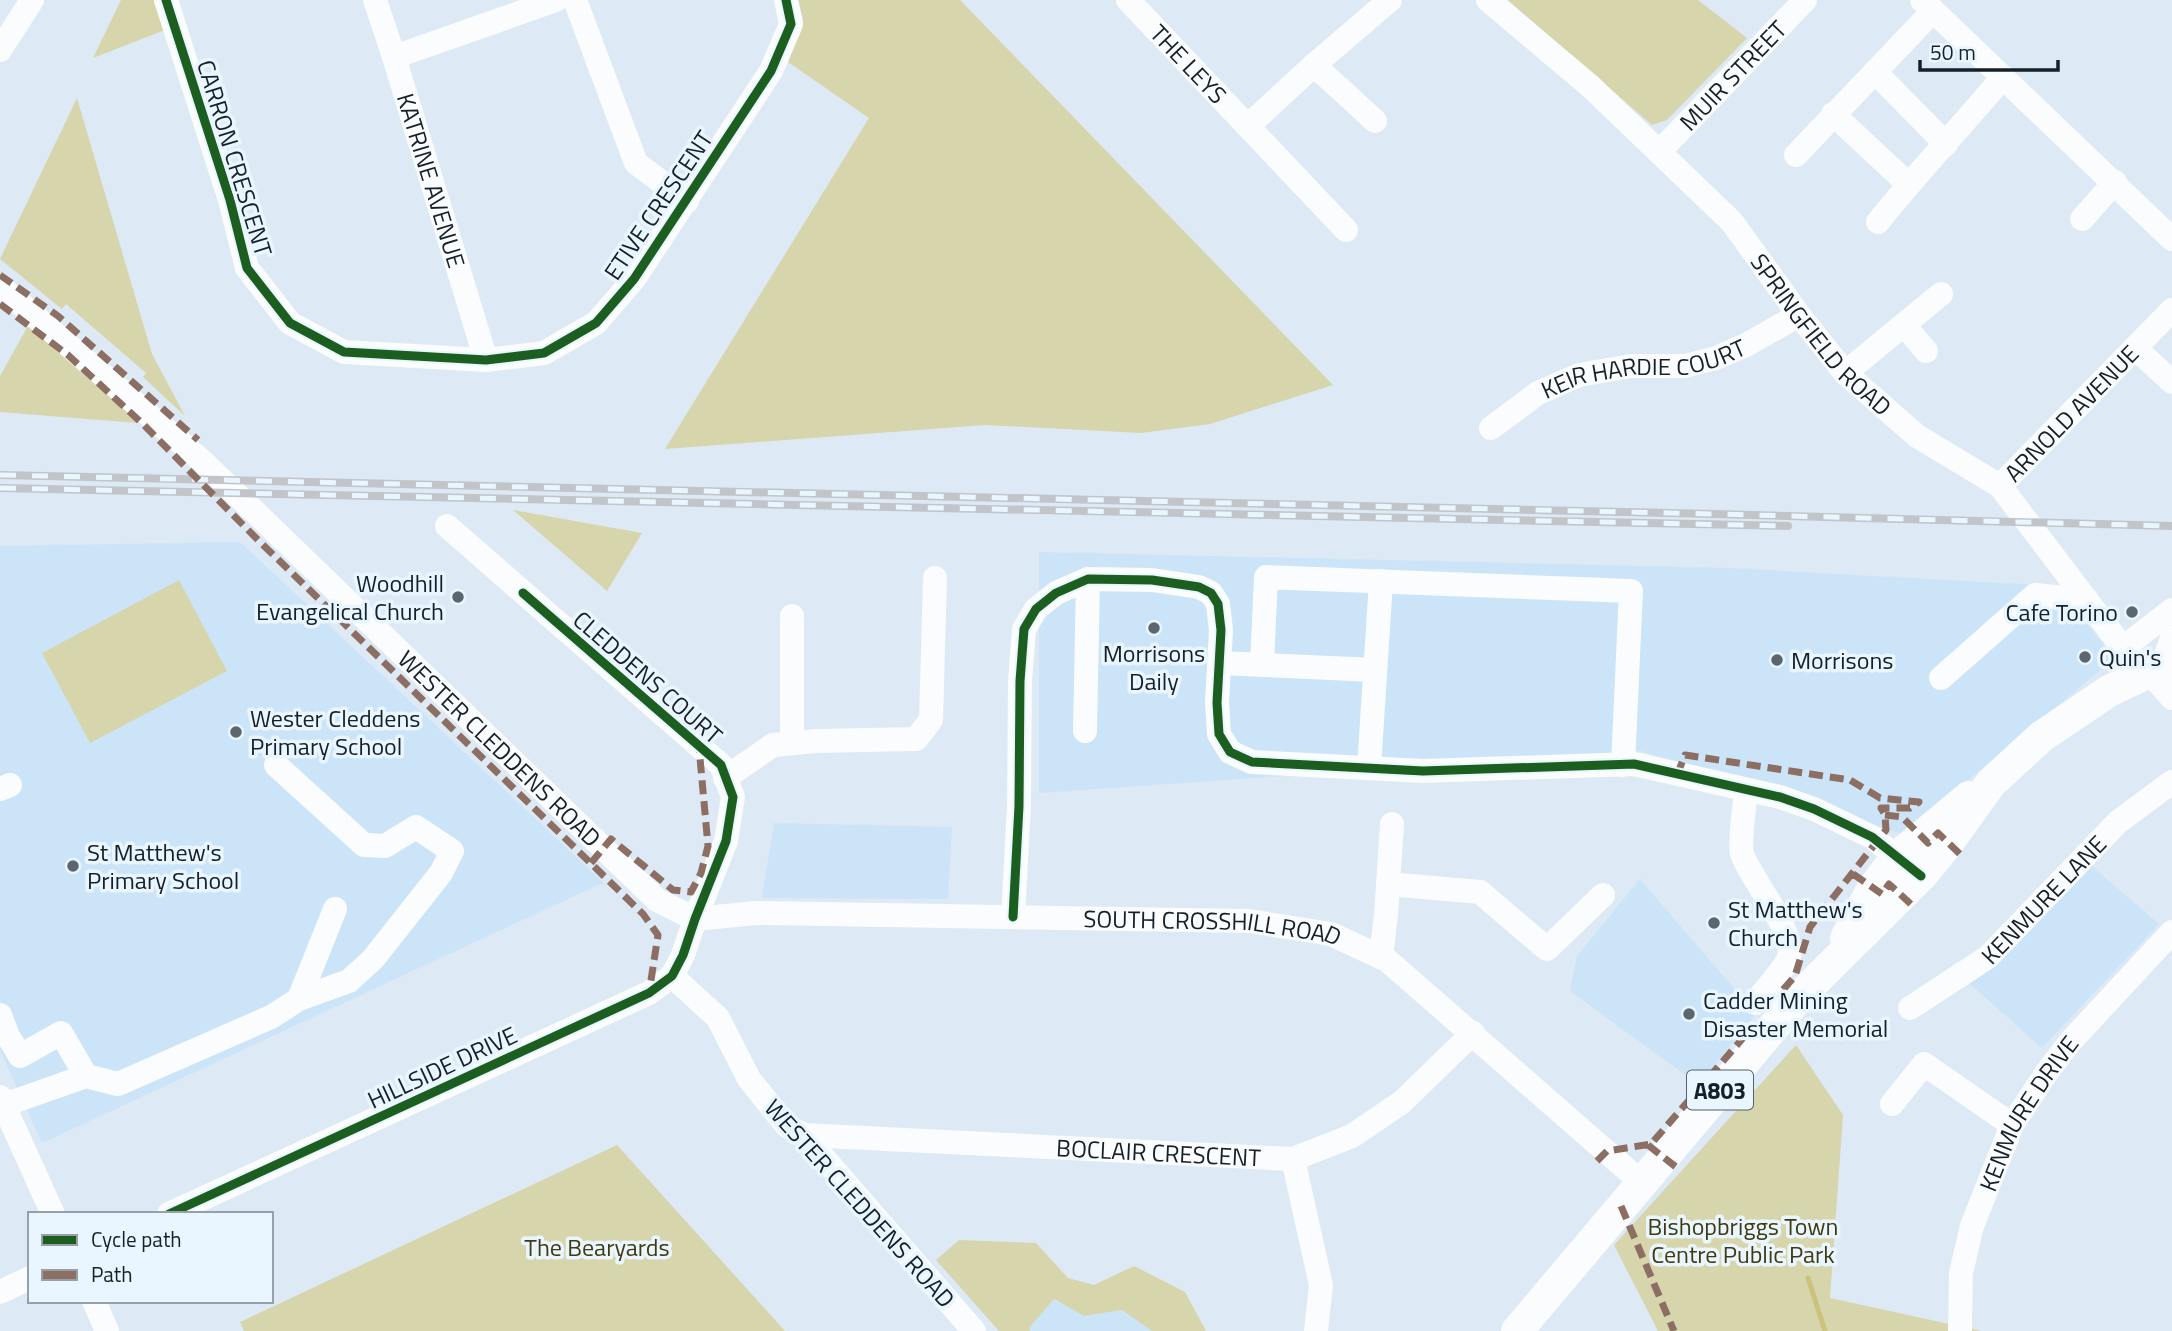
<svg xmlns="http://www.w3.org/2000/svg" width="2172" height="1331" font-family="'Titillium Web',sans-serif">
	<rect width="100%" height="100%" fill="#dde9f4"/>
	<!-- built -->
	<path fill="#cbe4f8" d="M240 542 606 885 600 884 42 1143 0 1050V546Z
		M1039 552 1730 568 2058 586 2114 659 1903 834 1641 751 1039 793Z
		M774 823 952 827 948 899 762 898Z
		M2087 862 2159 924 2042 1048 1970 984Z
		M1640 879 1756 1014 1699 1085 1570 991 1577 956Z
		M1054 1299 1084 1316 1122 1310 1152 1331H1030L1028 1328Z"/>
	<!-- green -->
	<path fill="#d7d5ac" d="M121 0H154L165 30 93 58Z
		M798 0H960L1333 385 1210 424 1141 433 985 425 665 449 869 118 788 62 803 19Z
		M1508 0H1698L1747 38 1667 120 1652 125Z
		M77 98 152 354 185 416 143 377 146 373 66 304 62 309 0 259Z
		M28 326 84 370 138 423 0 412V376Z
		M513 510 642 533 607 591Z
		M179 580 227 671 90 743 42 653Z
		M1796 1045 1843 1115 1830 1298 1981 1331H1658L1614 1245Z
		M617 1145 785 1331H244L240 1322Z
		M959 1240 1036 1243 1068 1278 1094 1285 1134 1266 1185 1292 1206 1331H1152L1122 1310 1084 1316 1054 1299 1029 1328 1030 1331H999L936 1260Z"/>
	<g fill="none" stroke-linecap="round" stroke-linejoin="round">
		<!-- stream -->
		<path stroke="#cbc27c" stroke-width="5" d="M1808 1278 1825 1331"/>
		<!-- minor -->
		<g stroke="#fafcfd" stroke-width="24">
			<path d="M166 0 230 200 247 268 290 323 344 352 486 360 544 353 596 323 634 279 771 71 791 24 786 0"/>
			<path id="s1" d="M375 0 394 57 486 360"/>
			<path d="M575 0 636 163 687 201"/>
			<path id="s2" d="M1128 0 1346 230"/>
			<path id="s3" d="M1488 0 1590 86 1732 222 1799 315 1845 373 1917 436 2000 486 2123 648 2149 672 2172 698"/>
			<path d="M1922 0 2172 239"/>
			<path d="M0 50 32 0"/>
			<path d="M394 57 556 0"/>
			<path d="M1314 65 1375 121"/>
			<path d="M1875 72 1946 144"/>
			<path d="M1833 114 1908 184"/>
			<path d="M1248 126 1314 65 1390 0"/>
			<path id="s4" d="M1660 151 1805 0"/>
			<path d="M1796 155 1933 11"/>
			<path d="M2082 219 2115 182"/>
			<path d="M1878 222C1918 172 1962 126 2003 77"/>
			<path id="s5" d="M0 286 202 461 657 900 695 919"/>
			<path d="M1904 325 1926 351"/>
			<path d="M2135 348 2172 382"/>
			<path d="M1845 373 1941 294"/>
			<path id="s6" d="M1491 428 1538 393 1579 375 1631 366H1685L1716 358 1746 345 1799 315"/>
			<path id="s7" d="M2000 486 2172 310"/>
			<path d="M2123 648 2172 610"/>
			<path d="M1220 663 1375 670"/>
			<path d="M1262 665 1266 577 1631 591 1623 765"/>
			<path d="M1941 678 2035 595 2087 600"/>
			<path d="M2165 685 2166 655 2172 638"/>
			<path d="M1085 731 1088 579"/>
			<path d="M792 743V616"/>
			<path d="M276 765 364 845 385 846 416 827 452 851 441 873 373 959 349 981 299 999"/>
			<path d="M1369 768 1381 581"/>
			<path d="M725 778 773 745 816 741 916 739 931 720 935 578"/>
			<path d="M0 789 10 785"/>
			<path d="M1746 790C1745 804 1739 842 1742 854 1751 880 1799 935 1788 960 1780 975 1765 989 1755 1003"/>
			<path d="M1388 884 1480 892 1547 949 1603 895"/>
			<path d="M1013 917 1019 806 1020 681 1024 629 1036 609 1056 593 1088 579 1152 580 1199 587 1211 593 1218 604 1221 630 1217 703 1219 734 1230 752 1252 762 1423 771 1634 764 1780 797 1814 809 1872 837 1909 867"/>
			<path id="s8" d="M695 919 756 913 1249 921 1331 934 1387 960 1641 1182"/>
			<path d="M1381 957 1386 915 1392 824"/>
			<path d="M672 976 718 1018 749 1079 787 1126 804 1135 974 1331"/>
			<path id="s9" d="M1910 1008 1988 957 2118 822 2172 782"/>
			<path d="M0 1015 8 1036 20 1056 61 1033 86 1076"/>
			<path d="M0 1097 53 1214"/>
			<path d="M1892 1104 1924 1064 2012 1125"/>
			<path d="M4 1105 86 1076 118 1084 271 1017 299 999 335 909"/>
			<path id="s10" d="M804 1135 1293 1159 1352 1136 1402 1102 1473 1033"/>
			<path d="M1293 1159 1321 1285 1316 1331"/>
			<path d="M169 1214 649 993 672 976 683 955 695 919 726 841 733 797 721 765 447 526"/>
			<path d="M0 1292 30 1278"/>
			<path d="M94 1301 107 1331"/>
			<path id="s11" d="M1960 1331 1961 1273 1972 1226 2012 1125 2047 1072 2070 1042 2172 932"/>
		</g>
		<!-- major -->
		<path stroke="#fafcfd" stroke-width="32" d="M1846 938 1873 888 1897 857 1969 797
			M1517 1331 1798 998 1921 876 1948 843 1991 783 2041 737 2109 691 2149 672 2172 666"/>
		<!-- rail casing -->
		<g stroke="#c1c4c8" stroke-width="8">
			<path id="rail" d="M0 475 1714 514 2172 526
				M0 488 1788 526"/>
		</g>
		<!-- rail -->
		<use href="#rail" stroke="#eaf6ff" stroke-width="5" stroke-dasharray="16" stroke-linecap="butt"/>
		<!-- quiet -->
		<path stroke="#8d6e63" stroke-width="7" stroke-dasharray="14 7" stroke-linecap="butt" d="M0 275 58 316 198 440
			M0 304 68 355 144 425 257 539 643 914 658 935 649 993
			M1677 775 1685 755 1850 780 1880 798 1919 802 1910 808H1881L1885 815 1886 830 1810 927 1795 976 1782 991
			M1885 815 1902 817 1928 843 1938 833 1962 856
			M591 863 611 839 673 890 691 892 701 873 708 846 699 747
			M1853 874 1882 894 1889 884 1913 906
			M1648 1145 1676 1167
			M1597 1161 1607 1151 1651 1144 1743 1038
			M1621 1206 1674 1331"/>
		<!-- cycleway casing -->
		<g stroke="#eaf6ff" stroke-width="13">
			<path id="cycleway" d="M166 0 230 200 247 268 290 323 344 352 486 360 544 353 596 323 634 279 771 71 791 24 786 0
				M1013 917 1019 806 1020 681 1024 629 1036 609 1056 593 1088 579 1152 580 1199 587 1211 593 1218 604 1221 630 1217 703 1219 734 1230 752 1252 762 1423 771 1634 764 1780 797 1814 809 1872 837 1921 876
				M169 1214 649 993 672 976 683 955 695 919 726 841 733 797 721 765 523 593"/>
		</g>
		<!-- cycleway -->
		<use href="#cycleway" stroke="#1b5e20" stroke-width="9"/>
	</g>
	<!-- markers -->
	<g fill="#5b666f" stroke="#eaf6ff" stroke-width="2.5">
		<circle cx="458" cy="597" r="7"/>
		<circle cx="2132" cy="612" r="7"/>
		<circle cx="1154" cy="628" r="7"/>
		<circle cx="2085" cy="657" r="7"/>
		<circle cx="1777" cy="660" r="7"/>
		<circle cx="236" cy="732" r="7"/>
		<circle cx="73" cy="866" r="7"/>
		<circle cx="1714" cy="923" r="7"/>
		<circle cx="1689" cy="1014" r="7"/>
	</g>
	<g text-anchor="middle" dominant-baseline="central" stroke-width="7" stroke-linejoin="round" paint-order="stroke">
		<!-- shield labels -->
		<rect fill="#eaf6ff" stroke="#556068" stroke-width="2" x="1687" y="1070.5" width="66" height="39" rx="5"/>
		<g font-size="23" font-weight="bold" fill="#152028">
			<text x="1720" y="1090">A803</text>
		</g>
		<!-- street labels -->
		<g font-size="24" fill="#152028" stroke="#eaf6ff">
			<text stroke="none"><textPath href="#s2" startOffset="88">THE LEYS</textPath></text>
			<text stroke="none"><textPath href="#s4" startOffset="105">MUIR STREET</textPath></text>
			<text transform="translate(235 158) rotate(73)">CARRON CRESCENT</text>
			<text stroke="none"><textPath href="#s1" startOffset="189">KATRINE AVENUE</textPath></text>
			<text transform="translate(658 205) rotate(-56)">ETIVE CRESCENT</text>
			<text stroke="none"><textPath href="#s3" startOffset="474">SPRINGFIELD ROAD</textPath></text>
			<text stroke="none"><textPath href="#s6" startOffset="168">KEIR HARDIE COURT</textPath></text>
			<text stroke="none"><textPath href="#s7" startOffset="102">ARNOLD AVENUE</textPath></text>
			<text transform="translate(648 677) rotate(41)">CLEDDENS COURT</text>
			<text stroke="none"><textPath href="#s5" startOffset="681">WESTER CLEDDENS ROAD</textPath></text>
			<text stroke="none"><textPath href="#s9" startOffset="173">KENMURE LANE</textPath></text>
			<text stroke="none"><textPath href="#s8" startOffset="518">SOUTH CROSSHILL ROAD</textPath></text>
			<text transform="translate(442 1067) rotate(-25)">HILLSIDE DRIVE</text>
			<text stroke="none"><textPath href="#s11" startOffset="233">KENMURE DRIVE</textPath></text>
			<text stroke="none"><textPath href="#s10" startOffset="355">BOCLAIR CRESCENT</textPath></text>
			<text transform="translate(860 1203) rotate(48)">WESTER CLEDDENS ROAD</text>
		</g>
		<!-- poi labels -->
		<g font-size="24" fill="#152028" stroke="#eaf6ff" text-anchor="start">
			<text x="444" y="583" text-anchor="end">Woodhill<tspan x="444" dy="28">Evangelical Church</tspan></text>
			<text x="2118" y="612" text-anchor="end">Cafe Torino</text>
			<text x="1154" y="653" text-anchor="middle">Morrisons<tspan x="1154" dy="28">Daily</tspan></text>
			<text x="2099" y="657">Quin's</text>
			<text x="1791" y="660">Morrisons</text>
			<text x="250" y="718">Wester Cleddens<tspan x="250" dy="28">Primary School</tspan></text>
			<text x="87" y="852">St Matthew's<tspan x="87" dy="28">Primary School</tspan></text>
			<text x="1728" y="909">St Matthew's<tspan x="1728" dy="28">Church</tspan></text>
			<text x="1703" y="1000">Cadder Mining<tspan x="1703" dy="28">Disaster Memorial</tspan></text>
		</g>
		<!-- park labels -->
		<g font-size="24" fill="#403a0d" stroke="#eaf6ff">
			<text x="1743" y="1226">Bishopbriggs Town<tspan x="1743" dy="28">Centre Public Park</tspan></text>
			<text x="597" y="1247">The Bearyards</text>
		</g>
	</g>
	<!-- legend -->
	<rect x="28" y="1212" width="245" height="91" fill="#eaf6ff" stroke="#95a0a9" stroke-width="2"/>
	<rect x="42" y="1235" width="35" height="10" fill="#1b5e20" stroke="#95a0a9" stroke-width="2"/>
	<text x="91" y="1247" font-size="21" fill="#152028">Cycle path</text>
	<rect x="42" y="1270" width="35" height="10" fill="#8d6e63" stroke="#95a0a9" stroke-width="2"/>
	<text x="91" y="1282" font-size="21" fill="#152028">Path</text>
	<!-- scale -->
	<path d="M1920 60v10h138v-10" fill="none" stroke="#152028" stroke-width="3.5"/>
	<text x="1930" y="60" font-size="21" fill="#152028" stroke="#eaf6ff" stroke-width="5" paint-order="stroke">50 m</text>
</svg>
